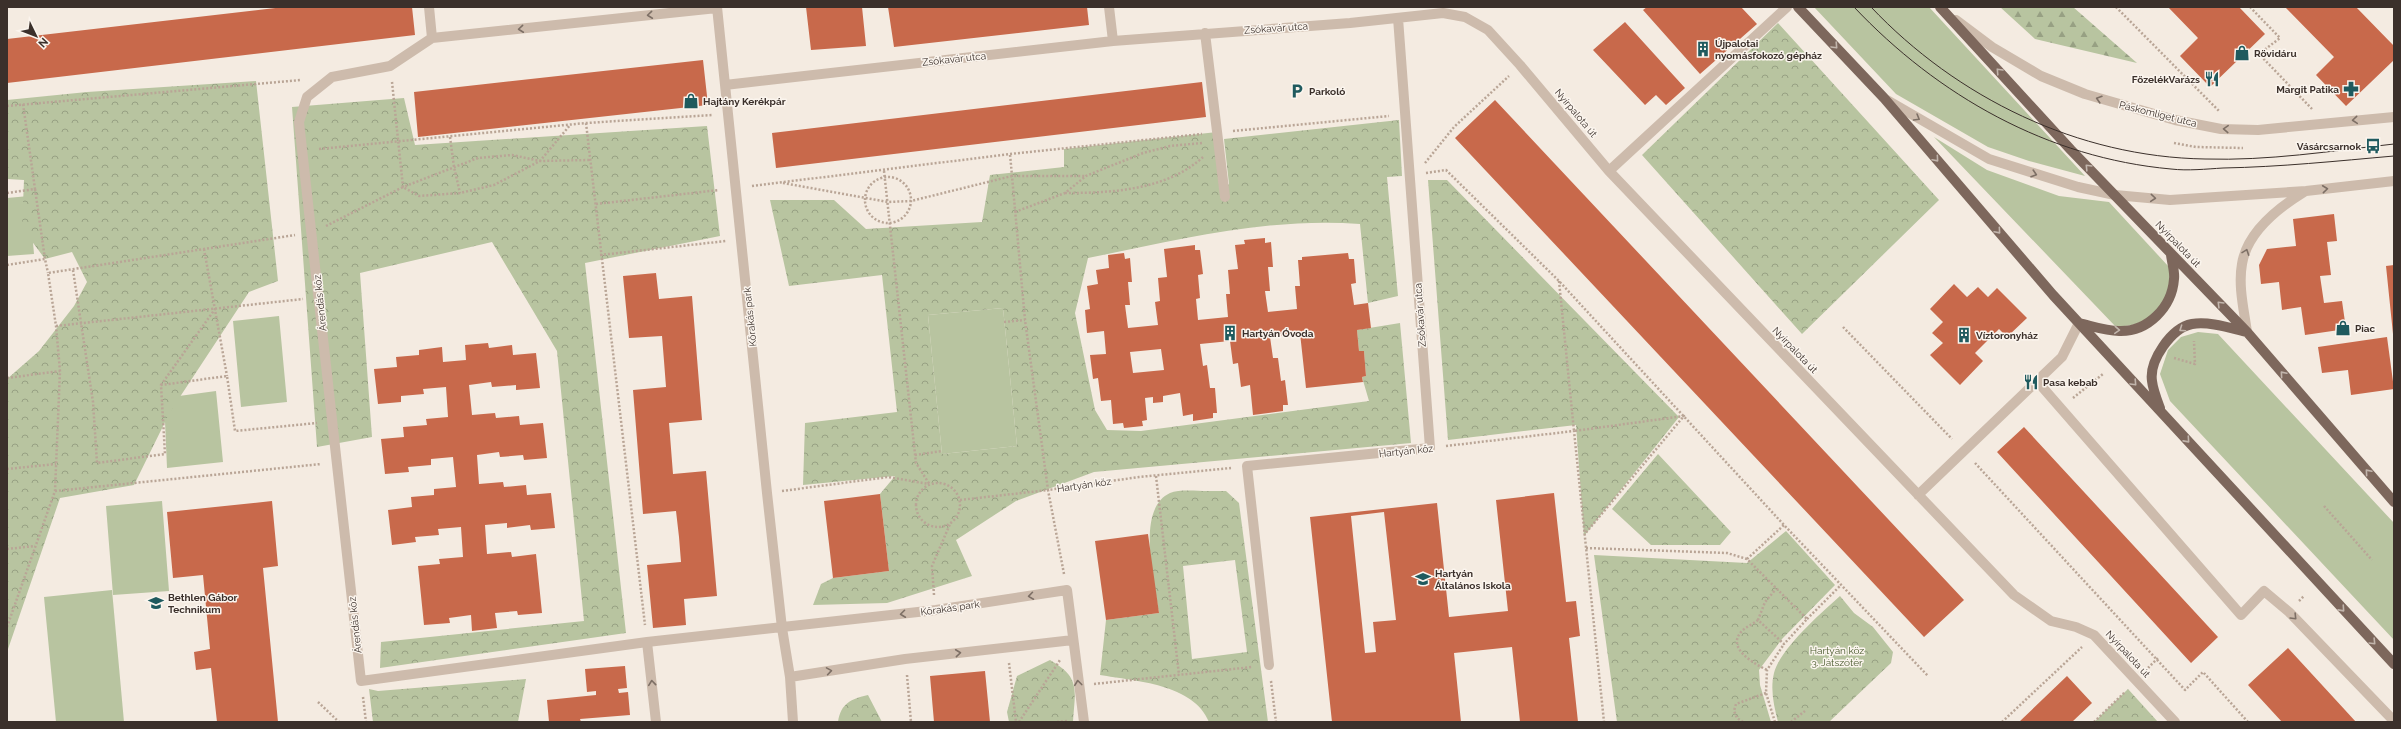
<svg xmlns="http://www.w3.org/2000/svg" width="2401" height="729" font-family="Raleway,sans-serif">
	<defs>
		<pattern id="forest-firs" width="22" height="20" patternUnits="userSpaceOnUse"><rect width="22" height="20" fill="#b8c4a0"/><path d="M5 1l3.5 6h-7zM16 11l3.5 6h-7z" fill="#97a083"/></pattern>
		<pattern id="park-crowns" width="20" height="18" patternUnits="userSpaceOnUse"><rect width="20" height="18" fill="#b8c4a0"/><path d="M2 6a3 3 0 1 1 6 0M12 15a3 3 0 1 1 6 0" fill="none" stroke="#97a083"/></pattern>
	</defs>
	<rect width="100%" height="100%" fill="#f4ebe1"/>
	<!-- green -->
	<path fill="#b8c4a0" d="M1814 7H1929L2085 176 2029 161 1988 147 1896 94Z
		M1934 137 1987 170 2059 196 2109 202 2169 267C2173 286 2164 310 2146 319 2137 325 2126 326 2116 327Z
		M29 196 34 254 7 256V198Z
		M1003 308 1017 446 942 454 928 315Z
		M279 316 287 402 241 407 233 321Z
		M2198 332 2218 334 2394 523V640L2170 401 2160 374 2168 350 2181 337Z
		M216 391 223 462 167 468 164 398Z
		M162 501 169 591 113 595 106 506Z
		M112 590 124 722H56L44 597Z"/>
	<!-- forest -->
	<path fill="url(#forest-firs)" d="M2000 7H2073L2137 63 2035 39Z"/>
	<!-- park -->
	<path fill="url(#park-crowns)" fill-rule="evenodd" d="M1778 23 1939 200 1802 334 1642 155Z
		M256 81 278 281 249 292 170 412 134 485 60 498 7 652V379L39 351 74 306 87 282 72 252 45 259 22 228 24 180 7 179V100L87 92Z
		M404 98 415 145 707 126 720 236 585 263 626 633 380 668 381 642 584 621 557 351 492 242 360 273 372 437 317 447 292 107Z
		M1399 120 1402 176 1387 177 1398 296 1368 303 1360 224C1268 217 1178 240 1088 258L1075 313 1095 410 1107 430 1141 431 1369 401 1362 377 1366 376 1364 351H1359L1357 330 1400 323 1411 443 1094 472 1016 501 956 540 972 576 887 603 813 605 821 584 833 578 889 571 880 494 895 476 803 485 805 423 897 412 882 275 789 286 770 200H834L866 229 982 222 990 175 1064 167V149L1217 132 1223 188 1229 184 1224 139ZM1003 308 1017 446 942 454 928 315Z
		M1428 180H1447L1679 417 1584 536 1576 425 1448 440Z
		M1658 454 1731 532 1720 545H1651L1612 509Z
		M1207 491H1226L1239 503 1268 722H1209C1194 684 1135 681 1100 675L1106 620 1159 613C1155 583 1135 509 1170 493 1179 489 1197 491 1207 491ZM1235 560 1247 652 1192 659 1183 566Z
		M1786 531 1835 585 1782 639 1759 670 1760 685 1771 722H1617L1594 555 1747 563Z
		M1840 596 1854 613 1873 627 1893 652 1891 663 1829 722H1778C1774 706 1770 690 1774 673 1780 649 1821 613 1840 596Z
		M1050 660C1081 678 1075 689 1073 722H1009L1007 712 1017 676Z
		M526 679 518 722H373L369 689 378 691Z
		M2128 689 2158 722H2094Z
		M868 695 882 722H838C841 703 851 699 868 695Z"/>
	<!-- building -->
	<path fill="#c8694b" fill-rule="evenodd" d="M284 7H412L415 35 7 83V39Z
		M806 7H862L866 46 811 50Z
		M888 7H1087L1089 25 894 47Z
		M1647 7H1741L1757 24 1700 74 1643 10Z
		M2168 7H2239L2265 34 2210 87 2180 56 2198 38Z
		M2285 7H2356L2394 46V60L2346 106 2316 75 2334 57Z
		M1625 22 1685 88 1666 105 1656 95 1645 105 1593 50Z
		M703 60 708 105 418 137 414 92Z
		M1202 82 1206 117 776 168 772 133Z
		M1495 100 1964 600 1924 637 1455 138Z
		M2334 214 2337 241 2327 242 2331 275 2320 276 2324 303 2342 301 2346 329 2305 335 2301 307 2282 310 2279 282 2261 284 2259 265 2267 249 2296 246 2293 219Z
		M1265 238V243L1271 242 1273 267H1268L1270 291H1265L1268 312 1297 309 1295 286H1300L1298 260H1302V257L1348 253 1349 259H1354L1356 283 1351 284 1354 305 1368 303 1371 328 1357 330 1359 351H1364L1366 376 1362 377 1363 382 1306 388 1300 333 1270 337 1273 358H1278L1281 381 1285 380 1288 405H1283V411L1253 415 1250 385 1241 387 1238 363 1233 364 1230 341 1200 344 1203 366 1207 365 1210 388H1215L1217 413H1213V418L1193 421V414L1183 416 1180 393 1163 396V402L1153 403V397L1145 398 1147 420 1142 421 1143 426 1124 428 1123 423 1113 424 1111 400 1101 401 1098 378 1093 379 1090 355 1106 354 1104 331 1087 333 1085 310 1090 309 1087 286 1098 284 1096 270 1109 268 1108 255 1124 253 1125 259 1130 258 1132 282H1128L1130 305H1125L1128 328 1158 325 1155 302 1160 301 1158 278 1167 277 1164 249 1195 245V250H1200L1203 274 1198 275 1200 298 1196 299 1198 320 1228 317 1226 294H1230L1228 270 1238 269 1235 245 1245 244 1244 240ZM1161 349 1164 370 1133 373 1130 352Z
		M2394 265V334H2393L2386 266Z
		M656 273 659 299 692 296 702 420 669 423 673 474 706 471 717 596 684 599 686 625 653 628 647 565 681 562 679 537 676 511 643 514 633 390 666 387 664 361 662 336 629 338 623 276Z
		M1954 284 1967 297 1978 287 1988 297 1997 288 2027 318 2007 337 1999 329 1975 353 1983 361 1960 385 1930 355 1943 343 1932 333 1943 322 1930 309Z
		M2387 337 2394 389 2351 395 2348 370 2322 373 2318 347Z
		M488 343 489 348 512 345 513 355 536 353 540 388 516 390V385L492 387 491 382 469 385 472 415 495 413 496 418 519 416 520 425 543 423 547 458 524 460 523 455 500 457 499 452 477 455 479 484 503 482 504 487 526 485 527 495 551 493 555 528 531 530 530 525 507 528V523L485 525 487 554 511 552 512 557 536 554 542 613 518 615 517 611 495 613 497 628 472 631 471 615 449 618 450 623 424 625 418 566 440 564 439 559 463 557 461 527 438 529 439 535 415 537 416 542 392 545 388 510 412 507 411 497 434 495V489L456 487 453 457 431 459V465L408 467 409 472 385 474 381 439 404 437 403 427 427 425 426 419 448 417 446 387 423 389 424 394 401 396V402L378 404 374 369 397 367 396 357 419 355V350L442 347 443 362 466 360 465 345Z
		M2024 427 2218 637 2191 663 1997 452Z
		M1554 493 1566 602 1576 601 1580 636 1569 638 1578 722H1520L1512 647 1454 653 1461 722H1332L1310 517 1437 503 1449 617 1508 611 1496 500ZM1384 512 1396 620 1373 622 1376 652 1365 653 1351 516Z
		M880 494 889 571 833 578 824 501Z
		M272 501 278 566 263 568 278 722H217L211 668 196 670 194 652 210 649 203 575 173 578 167 512Z
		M1148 534 1159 613 1106 620 1095 541Z
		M2288 648 2345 710 2356 722H2282L2248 685Z
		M625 666 627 688 618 689 619 693 628 692 630 715 580 719 581 722H549L547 700 596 695V691L587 692 585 669Z
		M985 671 990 722H934L930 676Z
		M2067 676 2092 703 2072 722H2019Z"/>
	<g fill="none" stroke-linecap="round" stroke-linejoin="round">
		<!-- path -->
		<path stroke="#b9a596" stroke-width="2.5" stroke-dasharray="2 2" stroke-linecap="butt" d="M2116 7 2219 111
			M2250 7 2280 38 2259 54 2312 109
			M392 82 403 187 478 158 512 155 540 161 590 160
			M7 106 301 80
			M586 123 645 625
			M1233 131 1389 116
			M450 137 454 167 460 193
			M2174 143 2196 147 2243 148
			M319 149 586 123 712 115
			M1425 163 1454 127 1509 76
			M884 171 916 463 930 485
			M1426 173 1446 170 1559 281 1784 525 1928 676
			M865 200a23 23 0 1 1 46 0a23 23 0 1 1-46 0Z
			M783 183 888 202 911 201 1012 176H1085
			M752 186 1010 154 1202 134
			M35 189 45 259
			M7 193 35 189 23 104
			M1065 193C1112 193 1167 190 1203 157
			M596 204 719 190
			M1015 212 1065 193 1086 176 1143 153 1170 146 1202 143
			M326 226 403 187 419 196 460 193 494 185 540 161 571 124
			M204 249 227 376
			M600 255 726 241
			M7 265 45 259 48 273
			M73 270 93 402 97 463 165 454 161 385 227 376 235 431 317 423
			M1559 281 1574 431 1684 416 1584 535
			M1004 322 1025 320
			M56 326 303 299
			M1843 327 1952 439
			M2174 358 2195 364 2194 341
			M7 378 60 371
			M161 385 215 309
			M2073 398 2103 374
			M1446 446 1574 431 1604 722
			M915 455 942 451
			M1975 463 2185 690 2203 672 2248 722
			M7 469 56 464
			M1156 476 1179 675
			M916 505a22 22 0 1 1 44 0a22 22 0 1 1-44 0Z
			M55 491 321 464
			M782 491 888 477 929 484
			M960 500 1048 490 1025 320 1010 154
			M2324 506 2372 560
			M1586 548 1727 553 1747 559 1807 619 1784 644 1758 620 1765 602 1776 589
			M7 549 35 546
			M1747 559 1784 525
			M1064 574 1048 490 1139 477 1231 468
			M934 595 932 566 950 524
			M2299 601 2304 596
			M1807 619 1841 585
			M1758 620C1753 624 1746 627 1742 631 1725 648 1755 664 1767 670
			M7 627 55 491 60 371 56 326 48 273 295 235
			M1009 663 1016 722
			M2148 668 2158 658
			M907 675 911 722
			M1271 681 1276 722
			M1094 684 1252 667
			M363 697 366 722
			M318 702 339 722
			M1019 722 1060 660
			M1057 722 1067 721
			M1743 722 1737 718 1734 711 1736 704 1766 693
			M1775 722 1766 693 1767 670 1784 644
			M1791 722 1805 711
			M2002 722 2082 647
			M2094 722 2125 692"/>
		<!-- minor -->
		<path stroke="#cdbbac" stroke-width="10" d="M429 7 432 38 390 66 332 77 307 97 299 122 361 681 647 642 936 610 1067 590 1084 722
			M717 7 767 493 782 628 790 677 793 722
			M1109 7 1113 41
			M1956 20 1992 47 2041 76 2085 94 2175 120 2221 129 2258 130 2394 117
			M1205 33 1225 197
			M432 38 717 8
			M725 85 1113 41 1350 23 1443 13 1465 17 1488 30 1520 65 1609 171 2014 595 2051 621 2076 627 2094 635 2175 722
			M1887 100 1989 159 2078 187 2115 195 2170 200 2306 191 2394 181
			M1609 171 1787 7
			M2247 332C2244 310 2238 286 2242 264 2247 232 2278 208 2304 192
			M2037 381 2241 615 2264 591 2289 612 2394 721
			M1918 495 2062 357 2079 323
			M647 642 656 722
			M1269 665 1247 466 1430 448 1398 18
			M790 677 905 659 1073 640"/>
		<!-- major -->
		<path stroke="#7d675c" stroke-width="10" d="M1798 7 1884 98 2053 295 2394 664
			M1940 7 2071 150 2247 332 2394 502
			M2079 323C2092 326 2106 331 2119 331 2148 332 2172 307 2174 279 2175 272 2172 263 2171 255
			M2160 408C2157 400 2153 390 2152 381 2149 361 2171 328 2192 324 2209 321 2230 328 2247 332"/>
		<!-- tram -->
		<path stroke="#3b302b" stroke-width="1" d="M1854 7C1938 96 2048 158 2171 169 2188 171 2206 169 2223 168 2280 167 2337 161 2394 156
			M1871 7C1957 98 2078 157 2205 159 2268 161 2331 151 2394 144"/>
	</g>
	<!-- one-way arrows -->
	<defs><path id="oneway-chevron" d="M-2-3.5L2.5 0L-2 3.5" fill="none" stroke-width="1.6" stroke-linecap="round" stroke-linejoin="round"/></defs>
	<g stroke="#7d6f65">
		<use href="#oneway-chevron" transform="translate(650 15) rotate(174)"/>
		<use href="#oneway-chevron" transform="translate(521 29) rotate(174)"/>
		<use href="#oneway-chevron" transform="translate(2099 99) rotate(-163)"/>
		<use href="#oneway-chevron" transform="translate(1917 118) rotate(30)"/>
		<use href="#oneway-chevron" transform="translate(2355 120) rotate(175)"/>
		<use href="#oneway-chevron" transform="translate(2226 129) rotate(-177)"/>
		<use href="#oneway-chevron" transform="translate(2034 174) rotate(18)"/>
		<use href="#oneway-chevron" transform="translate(2325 189) rotate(-6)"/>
		<use href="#oneway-chevron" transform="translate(2153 198) rotate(5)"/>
		<use href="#oneway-chevron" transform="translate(2246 252) rotate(-70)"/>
		<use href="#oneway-chevron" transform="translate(1031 596) rotate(172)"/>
		<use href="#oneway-chevron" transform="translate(903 614) rotate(173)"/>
		<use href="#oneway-chevron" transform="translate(2294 617) rotate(46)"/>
		<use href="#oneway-chevron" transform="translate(958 653) rotate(-6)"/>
		<use href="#oneway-chevron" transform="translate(829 671) rotate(-9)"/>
		<use href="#oneway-chevron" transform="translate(652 683) rotate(-96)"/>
		<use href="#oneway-chevron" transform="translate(1078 683) rotate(-97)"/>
	</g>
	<g stroke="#c2b5ac">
		<use href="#oneway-chevron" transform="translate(1835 46) rotate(47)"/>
		<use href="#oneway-chevron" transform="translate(1999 71) rotate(-133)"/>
		<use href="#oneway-chevron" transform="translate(1936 159) rotate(49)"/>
		<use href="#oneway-chevron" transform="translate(2088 167) rotate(-134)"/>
		<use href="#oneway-chevron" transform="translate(1998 231) rotate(49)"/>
		<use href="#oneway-chevron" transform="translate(2220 304) rotate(-135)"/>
		<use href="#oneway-chevron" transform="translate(2182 329) rotate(146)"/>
		<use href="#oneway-chevron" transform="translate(2117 330) rotate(4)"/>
		<use href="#oneway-chevron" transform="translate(2283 374) rotate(-131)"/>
		<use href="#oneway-chevron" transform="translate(2134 383) rotate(47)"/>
		<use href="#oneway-chevron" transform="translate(2187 440) rotate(48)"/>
		<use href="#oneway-chevron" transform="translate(2368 472) rotate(-131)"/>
		<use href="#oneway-chevron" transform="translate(2342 609) rotate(48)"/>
		<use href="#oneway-chevron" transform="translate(2373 642) rotate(46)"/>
	</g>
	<!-- icons -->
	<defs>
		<g id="building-bare" transform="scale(1.2)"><path d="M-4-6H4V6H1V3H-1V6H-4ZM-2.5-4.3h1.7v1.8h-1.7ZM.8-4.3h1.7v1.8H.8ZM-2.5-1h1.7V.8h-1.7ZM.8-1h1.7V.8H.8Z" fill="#1f5a5e" stroke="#fbf5ee" stroke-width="2.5" paint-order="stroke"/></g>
		<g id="shop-bare" transform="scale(1.2)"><path d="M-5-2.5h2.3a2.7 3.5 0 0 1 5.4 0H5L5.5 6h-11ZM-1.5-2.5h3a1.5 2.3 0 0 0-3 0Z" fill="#1f5a5e" stroke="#fbf5ee" stroke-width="2.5" paint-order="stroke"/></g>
		<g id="restaurant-bare" transform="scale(1.2)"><path d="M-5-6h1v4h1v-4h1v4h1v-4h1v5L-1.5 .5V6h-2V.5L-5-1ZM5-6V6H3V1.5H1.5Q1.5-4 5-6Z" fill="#1f5a5e" stroke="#fbf5ee" stroke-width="2.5" paint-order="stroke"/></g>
		<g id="pharmacy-bare" transform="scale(1.2)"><path d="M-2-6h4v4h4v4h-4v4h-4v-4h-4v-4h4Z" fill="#1f5a5e" stroke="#fbf5ee" stroke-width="2.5" paint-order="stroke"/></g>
		<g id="parking-bare" transform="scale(1.2)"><path d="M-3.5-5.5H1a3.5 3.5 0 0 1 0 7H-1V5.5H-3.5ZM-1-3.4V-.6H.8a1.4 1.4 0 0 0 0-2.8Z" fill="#1f5a5e" stroke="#fbf5ee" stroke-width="2.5" paint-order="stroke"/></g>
		<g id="bus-bare" transform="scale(1.2)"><path d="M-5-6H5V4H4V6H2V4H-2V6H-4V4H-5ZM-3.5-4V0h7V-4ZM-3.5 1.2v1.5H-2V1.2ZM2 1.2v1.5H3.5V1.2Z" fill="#1f5a5e" stroke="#fbf5ee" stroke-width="2.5" paint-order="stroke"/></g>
		<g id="school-bare" transform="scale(1.2)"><path d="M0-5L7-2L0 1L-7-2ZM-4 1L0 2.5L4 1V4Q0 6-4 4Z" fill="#1f5a5e" stroke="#fbf5ee" stroke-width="2.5" paint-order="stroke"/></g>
	</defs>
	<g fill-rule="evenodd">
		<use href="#building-bare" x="1703" y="49"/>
		<use href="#shop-bare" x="2242" y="53"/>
		<use href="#restaurant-bare" x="2212" y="79"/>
		<use href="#pharmacy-bare" x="2351" y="89"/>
		<use href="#parking-bare" x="1297" y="91"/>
		<use href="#shop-bare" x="691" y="101"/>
		<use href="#bus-bare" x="2373" y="146"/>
		<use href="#shop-bare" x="2343" y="328"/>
		<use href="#building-bare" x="1230" y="333"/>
		<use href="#building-bare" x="1964" y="335"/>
		<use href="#restaurant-bare" x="2031" y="382"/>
		<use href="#school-bare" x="1423" y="579"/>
		<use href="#school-bare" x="156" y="603"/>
	</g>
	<g text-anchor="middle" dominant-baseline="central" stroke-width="3" stroke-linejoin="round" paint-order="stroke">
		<!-- street labels -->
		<g font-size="10" fill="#3b302b" stroke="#fbf5ee">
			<text transform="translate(1276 28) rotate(-4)">Zsókavár utca</text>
			<text transform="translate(954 59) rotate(-6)">Zsókavár utca</text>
			<text transform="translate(1576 113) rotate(50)">Nyírpalota út</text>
			<text transform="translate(2158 114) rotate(14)">Páskomliget utca</text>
			<text transform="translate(2178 244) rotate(46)">Nyírpalota út</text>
			<text transform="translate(320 303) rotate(-96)">Árendás köz</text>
			<text transform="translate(1420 315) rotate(-94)">Zsókavár utca</text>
			<text transform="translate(750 317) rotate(-96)">Kőrakás park</text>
			<text transform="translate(1795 350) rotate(46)">Nyírpalota út</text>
			<text transform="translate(1406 451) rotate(-6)">Hartyán köz</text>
			<text transform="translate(1084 485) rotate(-8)">Hartyán köz</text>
			<text transform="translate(950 608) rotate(-8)">Kőrakás park</text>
			<text transform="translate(355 625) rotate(-96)">Árendás köz</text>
			<text transform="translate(2128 654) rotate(47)">Nyírpalota út</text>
		</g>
		<!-- poi labels -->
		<g font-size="10" font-weight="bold" fill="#3b302b" stroke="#fbf5ee" text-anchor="start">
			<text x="1715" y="43">Újpalotai<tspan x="1715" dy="12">nyomásfokozó gépház</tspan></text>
			<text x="2254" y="53">Rövidáru</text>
			<text x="2200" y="79" text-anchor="end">FőzelékVarázs</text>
			<text x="2339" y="89" text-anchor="end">Margit Patika</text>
			<text x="1309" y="91">Parkoló</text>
			<text x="703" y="101">Hajtány Kerékpár</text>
			<text x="2361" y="146" text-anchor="end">Vásárcsarnok</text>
			<text x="2355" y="328">Piac</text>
			<text x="1242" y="333">Hartyán Óvoda</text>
			<text x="1976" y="335">Víztoronyház</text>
			<text x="2043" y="382">Pasa kebab</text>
			<text x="1435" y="573">Hartyán<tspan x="1435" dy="12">Általános Iskola</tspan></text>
			<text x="168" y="597">Bethlen Gábor<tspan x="168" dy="12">Technikum</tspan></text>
		</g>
		<!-- park labels -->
		<g font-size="10" fill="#4a5a2e" stroke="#fbf5ee">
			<text x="1837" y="650">Hartyán köz<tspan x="1837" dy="12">3. Játszótér</tspan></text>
		</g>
	</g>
	<!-- border -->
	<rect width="2401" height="729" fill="none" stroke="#3b302b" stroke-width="16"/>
	<!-- north arrow -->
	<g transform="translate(36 36) rotate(133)" stroke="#fbf5ee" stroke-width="3" paint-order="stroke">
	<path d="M0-3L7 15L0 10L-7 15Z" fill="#3b302b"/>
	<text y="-6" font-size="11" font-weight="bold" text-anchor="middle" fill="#3b302b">N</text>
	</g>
</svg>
